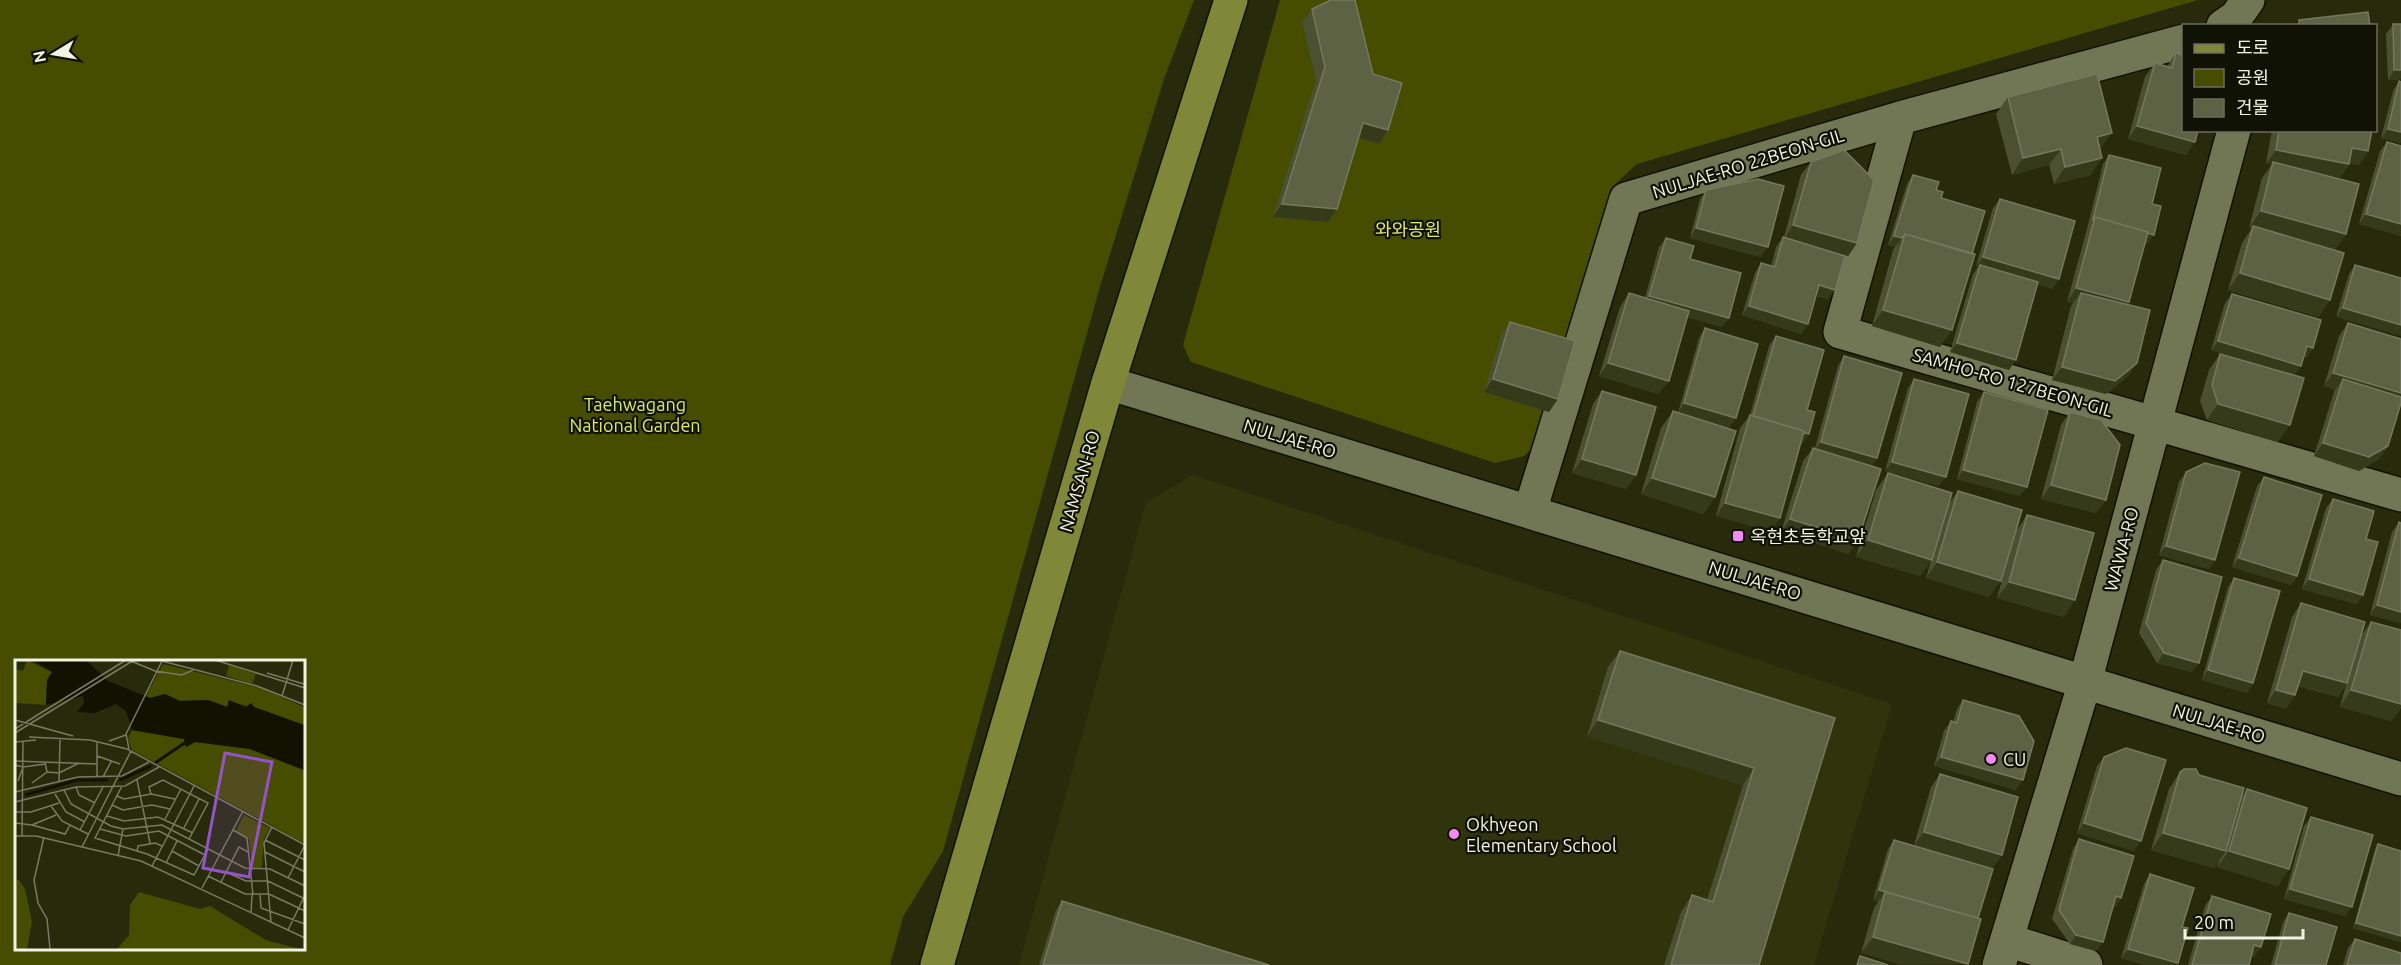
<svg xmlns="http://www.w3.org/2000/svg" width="2401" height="965" font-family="Ubuntu,'Noto Sans KR',sans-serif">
	<rect width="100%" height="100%" fill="#272b0c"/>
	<!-- built -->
	<path fill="#30340d" d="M1193 475 1892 704 1814 965H1019L1146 503Z"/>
	<!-- green -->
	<path fill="#464c00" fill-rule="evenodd" d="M0 0H1194L1164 79 1099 290 943 851 903 917 890 965H0ZM16 662H303V948H16Z
		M1280 0H2198L1637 164 1611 188 1542 438 1524 456 1495 463 1191 362 1183 345Z"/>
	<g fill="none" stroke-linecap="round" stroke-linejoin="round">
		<!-- minor casing -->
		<g stroke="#111300" stroke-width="36">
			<path id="minor" d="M2223 26 2236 17 2248 0
				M1900 118 1840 332 2401 495
				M1108 383 2401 779
				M1530 511 1626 199 1900 118 2184 41
				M2007 940 2086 965
				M1999 965 2085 682 2234 130"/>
		</g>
		<!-- major casing -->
		<g stroke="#111300" stroke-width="36">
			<path id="major" d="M937 965 1108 383 1231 0"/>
		</g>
		<!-- minor -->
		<use href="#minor" stroke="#717655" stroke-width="33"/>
		<!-- major -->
		<use href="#major" stroke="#7f8839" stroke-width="33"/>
	</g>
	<!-- wall -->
	<path fill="#4b5032" d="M1312 9 1373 74 1388 130 1379 144 1358 137 1337 209 1328 222 1273 217 1316 80 1302 22Z
		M2393 24H2401V79L2388 80 2386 34Z
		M2176 52 2186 155 2128 139 2145 77 2155 63 2167 67Z
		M2399 81 2401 143 2381 138 2393 91Z
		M2008 97 2100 149 2091 175 2054 184 2049 165 2012 175 1996 114Z
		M2272 130H2372L2368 151 2359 165 2350 163 2340 177 2315 173 2335 250 2319 317 2228 290 2242 243 2252 228H2249L2262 178 2272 164 2266 163Z
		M2387 142 2401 146V236L2359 224 2380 151Z
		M2109 155 2152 204 2147 244 2145 243 2128 305 2137 363 2127 377 2106 394 2052 380 2071 306 2073 303 2067 302 2087 229 2103 164Z
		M1811 162 1857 243 1848 256 1832 252 1828 299 1816 296 1808 324 1801 334 1742 315 1755 273 1761 263 1771 266 1776 247 1783 237H1784L1801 175Z
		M1913 175 1941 198 1940 347 1872 326 1893 250 1895 247 1888 245 1907 184Z
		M1706 190 1761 257 1690 238 1700 199Z
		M2000 199 2059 279 2052 289 2038 284 2009 370 1950 352 1973 274 1978 267 1976 266 1993 208Z
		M1666 238 1690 259 1729 318 1722 327 1687 317 1659 394 1599 376 1620 307 1629 293 1645 298 1659 247Z
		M2355 265 2401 278 2336 317 2349 274Z
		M2232 294 2307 358 2304 357 2301 366 2294 375 2211 350 2225 303Z
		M1510 322 1549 412 1484 392 1501 335Z
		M2348 323 2388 446 2379 459 2359 471 2314 456 2334 392 2335 390 2324 386 2339 336Z
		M1705 328 1729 428 1678 413 1699 338Z
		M1776 336 1807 410 1809 434 1802 444 1801 443 1780 518 1771 531 1716 516 1740 428 1750 415 1769 346Z
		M2220 354 2278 442 2207 420 2200 401 2209 370Z
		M1844 356 1877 458 1872 466 1849 554 1781 532 1803 461 1813 448H1815L1838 366Z
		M1914 379 1939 486 1885 471 1908 388Z
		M1602 391 1636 475 1626 489 1572 473 1593 404Z
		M1984 392 2020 496 1957 479 1977 402Z
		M1673 411 1715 497 1703 514 1641 494 1661 428Z
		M2070 412 2106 500 2096 513 2041 499 2061 425Z
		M2186 472 2209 569 2159 555 2179 482Z
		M1888 473 1948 505 1958 491 1989 597 1926 578 1931 561 1920 576 1856 557 1876 490Z
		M2264 477 2297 576 2291 585 2232 567 2257 486Z
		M2333 499 2366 539 2363 595 2356 604 2302 589 2326 508Z
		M2027 515 2064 617 1997 598 2016 531Z
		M2399 522 2401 523V623L2370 615 2392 532Z
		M2163 560 2192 672 2157 663 2139 633 2156 570Z
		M2234 578 2253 683 2247 693 2202 680 2228 587Z
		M2301 603 2361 636 2371 622 2401 630V708L2391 721 2340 707 2346 685 2338 697 2298 686 2295 695 2286 709 2267 703 2292 617Z
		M1620 651 1835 718 1759 965H1664L1681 912 1692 895 1707 900 1743 785 1587 736 1608 667Z
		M1963 700 2016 790 1934 766 1944 731 1951 721 1953 722 1957 709Z
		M2104 757 2134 851 2077 833 2097 766Z
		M2180 772 2199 775 2241 798 2247 789 2278 886 2217 867 2219 860 2214 868 2151 850 2169 789Z
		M1940 774 2002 855 1992 868 1914 845 1931 787Z
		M2311 817 2345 916 2284 899 2304 826Z
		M2079 839 2121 898 2115 907H2113L2096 951 2070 944 2052 919 2073 849Z
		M1894 840 1978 918 1861 953 1874 908 1878 902 1873 900 1888 849Z
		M2378 844 2401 942 2353 928 2375 849Z
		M2150 874 2182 927 2178 963 2177 965H2145L2121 958 2144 884Z
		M2212 896 2261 947 2254 957 2251 956 2249 965H2188L2205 906Z
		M1062 901 1269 965H1039L1056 910Z
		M2289 913 2326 965H2271L2283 922Z
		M2355 939 2401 965H2343L2348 948Z"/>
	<!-- shaded-wall -->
	<path fill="#353a1b" d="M2394 70H2401V79L2388 80Z
		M1363 123 1388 130 1379 144 1353 136Z
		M2137 126 2195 142 2186 155 2128 139Z
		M2388 129 2401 132V143L2381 138Z
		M2112 133 2100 149 2097 137Z
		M2352 148 2368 151 2359 165 2343 161Z
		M2061 149 2049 165 2012 175 2023 158Z
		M2276 150 2349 164 2340 177 2273 165V162L2272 164 2266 163Z
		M2102 158 2091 175 2054 184 2065 167Z
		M1282 204 1337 209 1328 222 1273 217Z
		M2261 211 2346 234 2335 250 2253 226 2252 228H2249Z
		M2366 214 2401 224V236L2359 224Z
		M2094 220 2154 235 2147 244 2091 230Z
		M1793 225 1857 243 1848 256 1784 239Z
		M1696 228 1768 247 1761 257 1690 238Z
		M1894 236 1902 238 1895 247 1888 245Z
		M1983 257 2059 279 2052 289 1979 267 1980 265 1978 267 1976 266Z
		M2240 273 2330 300 2319 317 2228 290Z
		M1819 285 1835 290 1828 299 1813 295Z
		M2076 288 2129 302 2120 316 2081 293 2073 303 2067 302Z
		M1649 296 1729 318 1722 327 1643 305Z
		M1749 306 1808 324 1801 334 1742 315Z
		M2343 308 2401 325V336L2336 317Z
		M1883 310 1952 330 1940 347 1872 326Z
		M2218 341 2301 366 2294 375 2211 350Z
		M1957 343 2016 360 2009 370 1950 352Z
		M2307 346 2313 348 2307 358 2300 356Z
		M1608 363 1669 381 1659 394 1599 376Z
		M2137 363 2127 377 2106 394 2052 380 2062 367Z
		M2333 373 2401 393V399L2343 379 2335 390 2324 386Z
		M1493 379 1558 399 1549 412 1484 392Z
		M1684 403 1736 418 1729 428 1678 413Z
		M2218 404 2290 425 2278 442 2207 420Z
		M1753 418 1809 434 1802 444 1746 428Z
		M1821 442 1877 458 1871 467 1814 451Z
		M2323 443 2388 446 2379 459 2359 471 2314 456Z
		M1582 459 1636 475 1626 489 1572 473Z
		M1892 462 1946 477 1939 486 1885 471Z
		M1963 470 2027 487 2020 496 1957 479Z
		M1652 478 1715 497 1703 514 1641 494Z
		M2051 485 2106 500 2096 513 2041 499Z
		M1725 503 1780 518 1771 531 1716 516Z
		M1790 519 1858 540 1849 554 1781 532Z
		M1868 540 1932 560 1920 576 1856 557Z
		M2166 546 2215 560 2209 569 2159 555Z
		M2239 558 2297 576 2291 585 2232 567Z
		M1937 562 2001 581 1989 597 1926 578Z
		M2309 579 2363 595 2356 604 2302 589Z
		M2009 582 2075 600 2064 617 1997 598Z
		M2377 605 2401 612V623L2370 615Z
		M2164 653 2199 663 2192 672 2157 663Z
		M2208 670 2253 683 2247 693 2202 680Z
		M2303 671 2347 683 2338 697 2293 684Z
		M2276 690 2295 695 2286 709 2267 703Z
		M2351 690 2401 704V708L2391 721 2340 707Z
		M1598 720 1754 768 1743 785 1587 736Z
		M1941 757 2023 780 2016 790 1934 766Z
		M2084 823 2141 841 2134 851 2077 833Z
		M1924 832 2002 855 1992 868 1914 845Z
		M2163 833 2226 851 2214 868 2151 850Z
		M2229 851 2289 869 2278 886 2217 867Z
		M2290 889 2352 907 2345 916 2284 899Z
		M1879 890 1885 892 1878 902 1873 900Z
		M2116 896 2121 898 2115 907 2110 906Z
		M2356 923 2401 936V942L2353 928Z
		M2076 935 2103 942 2096 951 2070 944Z
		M1873 937 1968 964 1901 965 1861 953Z
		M2254 945 2261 947 2254 957 2248 955Z
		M2128 949 2178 963 2177 965H2145L2121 958Z"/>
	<!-- building -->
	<path fill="#5d6245" stroke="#74795e" stroke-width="1.5" d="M1331 0H1355L1373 74 1402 83 1388 130 1363 123 1337 209 1282 204 1325 67 1312 9Z
		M2368 12 2370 26H2299V20Z
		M2393 24H2401V70H2394Z
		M2176 52 2184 57V130H2198L2195 142 2137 126 2155 63 2172 68Z
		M2097 74 2112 133 2097 137 2102 158 2065 167 2061 149 2023 158 2008 97Z
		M2399 81 2401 82V132L2388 129Z
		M2279 130H2372L2368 151 2352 148 2349 164 2276 150Z
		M2387 142 2401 146V224L2366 214Z
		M1844 150 1874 180 1857 243 1793 225 1811 162Z
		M2109 155 2161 168 2152 204 2161 206 2154 235 2147 233 2148 232 2095 217 2093 219Z
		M2273 162 2359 184 2346 234 2261 211Z
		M1913 175 1939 182 1936 190 1943 192 1941 198 1985 211 1972 254 1905 234 1902 238 1894 236Z
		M1758 179 1784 186 1768 247 1696 228 1706 190Z
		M2000 199 2075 221 2059 279 1983 257Z
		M2095 217 2148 232 2129 302 2076 288Z
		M2253 226 2344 253 2330 300 2240 273Z
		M1905 234 1975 254 1952 330 1883 310Z
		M1783 237 1845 256 1835 290 1819 285 1808 324 1749 306 1761 263 1775 267Z
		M1666 238 1694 246 1690 259 1741 273 1729 318 1649 296Z
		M1980 265 2038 282 2016 360 1957 343Z
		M2355 265 2401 278V325L2343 308Z
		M1629 293 1689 311 1669 381 1608 363Z
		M2081 293 2150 310 2137 363 2115 381 2062 367Z
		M2232 294 2321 320 2313 348 2307 346 2301 366 2218 341Z
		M1510 322 1575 341 1558 399 1493 379Z
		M2348 323 2401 339V393L2333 373Z
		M1705 328 1758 344 1736 418 1684 403Z
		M1776 336 1824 350 1807 410 1815 412 1809 434 1804 433V431L1753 416Z
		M2220 354 2304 378 2290 425 2218 404 2212 385Z
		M1844 356 1902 373 1877 458 1821 442Z
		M1914 379 1969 394 1946 477 1892 462Z
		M2343 379 2401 397V403L2388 446 2369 457 2323 443Z
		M1602 391 1656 407 1636 475 1582 459Z
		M1984 392 2048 410 2027 487 1963 470Z
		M1673 411 1736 431 1715 497 1652 478Z
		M2070 412 2101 420 2120 445 2106 500 2051 485Z
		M1750 415 1804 431 1780 518 1725 503Z
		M1813 448 1881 469 1858 540 1790 519Z
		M2205 463 2240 472 2215 560 2166 546 2186 472Z
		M1888 473 1952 493 1932 560 1868 540Z
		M2264 477 2322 495 2297 576 2239 558Z
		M1958 491 2022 510 2001 581 1937 562Z
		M2333 499 2374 511 2366 539 2378 542 2363 595 2309 579Z
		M2027 515 2094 533 2075 600 2009 582Z
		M2399 522 2401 523V612L2377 605Z
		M2163 560 2222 577 2199 663 2164 653 2146 623Z
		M2234 578 2280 591 2253 683 2208 670Z
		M2301 603 2365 622 2347 683 2303 671 2295 695 2276 690Z
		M2371 622 2401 630V704L2351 690Z
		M1620 651 1835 718 1759 965H1671L1692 895 1713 902 1754 768 1598 720Z
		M1963 700 2019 716 2034 741 2023 780 1941 757 1951 721 1957 723Z
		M2126 748 2166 760 2141 841 2084 823 2104 757Z
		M2184 769H2196L2199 775 2244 788 2226 851 2163 833 2180 772Z
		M1940 774 2018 797 2002 855 1924 832Z
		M2247 789 2307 808 2289 869 2229 851Z
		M2311 817 2373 835 2352 907 2290 889Z
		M2079 839 2134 856 2121 898 2116 896 2103 942 2076 935 2059 910Z
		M1894 840 1993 869 1978 918 1879 890Z
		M2378 844 2401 851V936L2356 923Z
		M2150 874 2194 888 2182 927 2188 928 2178 963 2128 949Z
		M1885 892 1981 919 1968 964 1873 937Z
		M2212 896 2271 914 2261 947 2254 945 2249 965H2192Z
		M1062 901 1269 965H1043Z
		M2289 913 2337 927 2326 965H2275Z
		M2355 939 2401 953V965H2347Z
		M1860 956 1888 965H1857Z"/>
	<!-- markers -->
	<g fill="#f08bf5" stroke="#111206" stroke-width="2">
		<rect x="1732" y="530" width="12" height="12" rx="3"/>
		<circle cx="1991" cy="759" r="6"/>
		<circle cx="1454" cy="834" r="6"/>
	</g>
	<g text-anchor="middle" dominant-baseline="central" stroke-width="4.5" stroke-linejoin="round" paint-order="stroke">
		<!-- street labels -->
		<g font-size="18" fill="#f1f4e2" stroke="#111206">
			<text transform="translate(1748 163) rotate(-17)">NULJAE-RO 22BEON-GIL</text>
			<text transform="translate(2013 382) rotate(16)">SAMHO-RO 127BEON-GIL</text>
			<text transform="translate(1290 438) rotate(17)">NULJAE-RO</text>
			<text transform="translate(1079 481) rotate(-74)">NAMSAN-RO</text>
			<text transform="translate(2121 549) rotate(-75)">WAWA-RO</text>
			<text transform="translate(1755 580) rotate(17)">NULJAE-RO</text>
			<text transform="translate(2219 723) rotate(17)">NULJAE-RO</text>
		</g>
		<!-- park labels -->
		<g font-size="18" fill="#dbeb6c" stroke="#111206">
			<text x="1408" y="229">와와공원</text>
			<text x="635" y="404">Taehwagang<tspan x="635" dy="21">National Garden</tspan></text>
		</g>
		<!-- poi labels -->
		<g font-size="18" fill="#f1f4e2" stroke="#111206" text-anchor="start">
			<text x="1750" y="536">옥현초등학교앞</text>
			<text x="2003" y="759">CU</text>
			<text x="1466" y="824">Okhyeon<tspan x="1466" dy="21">Elementary School</tspan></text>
		</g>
	</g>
	<!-- overview -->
	<g transform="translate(15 660)">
		<rect width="290" height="290" fill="#272b0c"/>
		<path d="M12 0 37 12 32 20 31 45 0 43V9L8 11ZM148 4 246 28 289 47V65L239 47 216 43 213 47 193 40 165 41 150 34 135 38 131 36ZM214 5 241 14 237 24 211 16ZM117 70 169 79 171 87 180 82 235 89 289 110V183L117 90 113 79ZM229 155 255 168 249 179 247 207 237 208 234 179 221 171ZM0 220H4L10 229 17 262 12 289H0ZM124 232 185 249 195 246 251 280 285 289H102L114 275 115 245Z" fill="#464c00"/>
		<path d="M17 0H71L93 21 135 38 150 34 165 41 193 40 212 47 214 40 231 47 236 43 239 47 289 65V110L235 89 180 82 171 87 169 79 117 70 111 51 101 44 80 53 62 52 69 43 68 36 31 45 32 20 37 12Z" fill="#111300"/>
		<path fill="none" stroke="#111300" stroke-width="3" d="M140 103 171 82M105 120 136 106M10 135 62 120H93"/>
		<path fill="none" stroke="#787b62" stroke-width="1.5" d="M200 0 290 28M116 1 140 11 167 15 178 10M147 1 242 26 290 45M252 13 289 24M267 36 278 0M0 60 58 76M0 69 111 0M0 73 119 0M14 77 75 80 112 89 290 185M94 81 111 75M0 82 21 80M114 89 111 74 147 1M82 96 105 104M0 101 82 104M0 105 8 107 3 121M8 107 30 104M32 112 44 113 64 103M82 117V82M88 117 97 100M122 120 135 183M44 122 45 80M17 123 32 112 30 102M107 126 80 178 132 194 179 215 193 189M61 127 64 135 80 143M49 130 56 144 96 166 108 169 147 165 230 208 255 209 290 226M0 132 63 117 107 116 134 102M40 134 51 152 70 162M136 134 134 127 148 120 193 143 174 179M102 136 109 139 136 134 160 139M0 142 61 127 110 126 144 107M97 145 108 150 137 145 155 149M36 146 47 161 73 174M0 152H16L44 143M92 156 109 161 143 157 178 173M150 159 166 129M0 163 17 165 41 155M17 165 50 174 55 165M169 168 184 139M85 169 111 176 144 171 190 195M65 170 88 127M218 170 232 178 238 235M0 176H21L126 201 290 278M7 176 8 81M29 177 19 220 23 243 32 259 35 289M250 180 290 200M67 187 116 91M157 191 184 206M122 192 123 186 140 183 147 186M250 192 290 212M103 196 108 169M151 203 162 181M137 206 179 126M211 212 231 221H253L290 239M193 216 230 234H254L290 251M273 218 290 185M206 222 224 187 233 192M187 228 228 151M245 235 246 248 290 264M236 253 237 235M256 262 249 183 257 167M273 270 290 235"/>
		<path fill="#9354c6" fill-opacity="0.15" stroke="#9354c6" stroke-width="3" d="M210 93 257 102 234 217 188 208Z"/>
		<rect width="290" height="290" fill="none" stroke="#f1f4e2" stroke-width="3"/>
	</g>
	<!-- legend -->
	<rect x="2182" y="24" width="195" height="108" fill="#111206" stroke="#6b6c5e" stroke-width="1.5"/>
	<rect x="2194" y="44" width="30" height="9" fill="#7f8839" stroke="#6b6c5e" stroke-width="1.5"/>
	<text x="2236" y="54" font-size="18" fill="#f1f4e2">도로</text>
	<rect x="2194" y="69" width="30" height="18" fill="#464c00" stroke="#6b6c5e" stroke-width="1.5"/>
	<text x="2236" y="84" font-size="18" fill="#f1f4e2">공원</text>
	<rect x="2194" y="99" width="30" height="18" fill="#5d6245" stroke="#6b6c5e" stroke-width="1.5"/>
	<text x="2236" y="114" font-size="18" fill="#f1f4e2">건물</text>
	<!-- north arrow -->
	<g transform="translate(54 54) rotate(259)" stroke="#111206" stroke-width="4.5" paint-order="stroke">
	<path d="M0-4.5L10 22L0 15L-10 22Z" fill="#f1f4e2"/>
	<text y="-9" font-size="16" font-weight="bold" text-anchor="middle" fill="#f1f4e2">N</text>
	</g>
	<!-- scale -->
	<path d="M2185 929v9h118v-9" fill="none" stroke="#f1f4e2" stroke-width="3"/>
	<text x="2194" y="929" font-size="18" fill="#f1f4e2" stroke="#111206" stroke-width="4.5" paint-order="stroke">20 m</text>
</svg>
